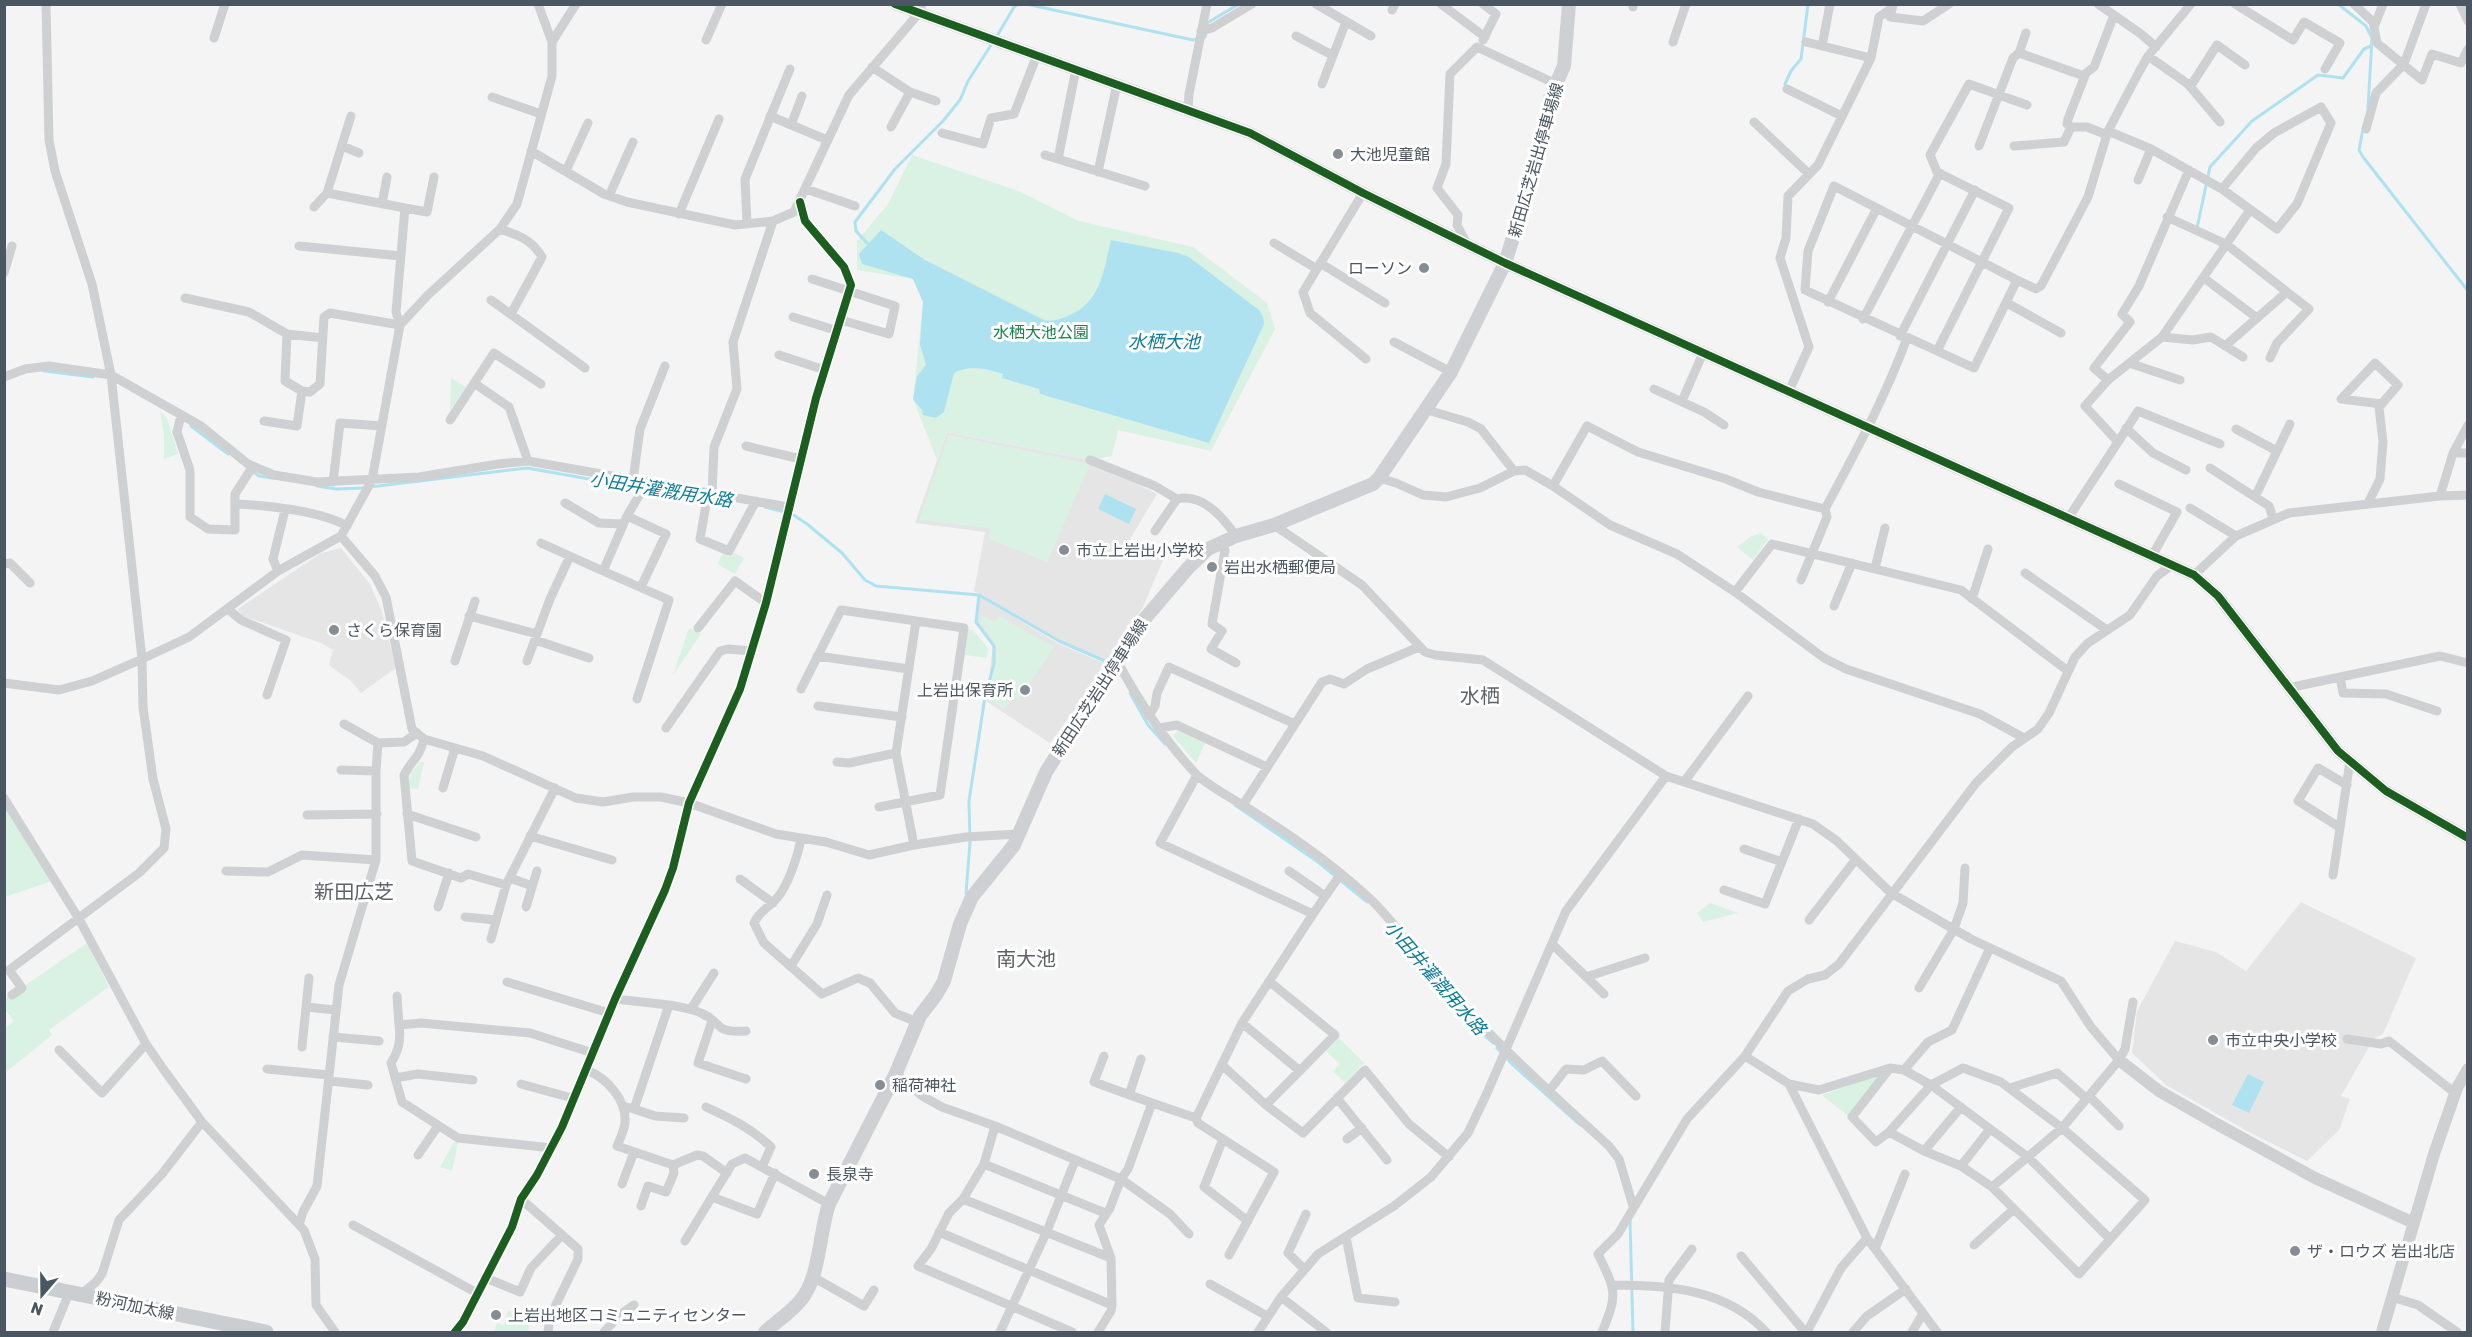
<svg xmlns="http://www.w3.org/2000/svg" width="2472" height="1337" font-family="Rubik,'Noto Sans JP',sans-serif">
	<rect width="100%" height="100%" fill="#f4f4f4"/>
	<!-- education -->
	<path fill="#e6e5e6" d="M947 432 1090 460 1157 494 1130 539 1163 560 1143 607 1107 660 1061 641 974 591 985 532 915 523Z
		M341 548 370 584 382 612 396 668 361 693 351 681 330 666 329 664 333 650 321 643 243 616 238 609 321 553Z
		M980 597 1059 644 1104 663 1086 694 1050 743 986 701 993 646 976 623Z
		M2301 902 2416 958 2383 1034 2374 1038 2341 1096 2350 1099 2339 1130 2307 1161 2249 1132 2166 1085 2132 1053 2137 1011 2175 941 2216 952 2246 971Z"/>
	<!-- green -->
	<path fill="#d9f2e3" d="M912 155 1019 191 1079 221 1193 247 1267 303 1275 329 1211 451 1118 430 1112 456 1090 460 947 432 937 460 913 399 923 302 913 279 857 270V241L888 204Z
		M451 378 466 387 450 410Z
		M160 411 167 418 178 454 164 459V435Z
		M949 435 1090 464 1047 562 989 539 990 528 919 520Z
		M1761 533 1768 539 1753 560 1737 547 1752 536Z
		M732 552 744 558 735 574 717 564 723 553 729 557Z
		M982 616 995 622 999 616 1054 647 1018 701 1012 698 1004 709 988 699 997 646 980 622Z
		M689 628 701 634 673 675Z
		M968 630H973L988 648 987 658 965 655Z
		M1178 730 1205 743 1196 763 1173 736Z
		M421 762H424L418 789 408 788 411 772Z
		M4 804 52 881 5 897H4Z
		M1710 903 1738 913 1703 922 1697 913Z
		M87 943 109 987 49 1030 52 1035 5 1073V1028L14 1021 5 1009V999Z
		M1339 1038 1364 1063 1345 1083 1333 1071 1340 1064 1326 1051Z
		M1881 1074 1848 1116 1822 1095Z
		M454 1142 458 1143 452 1171 440 1167Z
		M508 1311 531 1315 528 1332H494L497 1323 504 1325Z"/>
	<!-- water -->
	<path fill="#aee2f0" d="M881 230 925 260 1044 320C1054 322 1061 319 1070 315 1101 302 1104 269 1111 240L1178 253 1189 257 1259 310 1263 317 1264 324 1209 443 1040 394 1039 389 1002 378 1003 374C986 369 970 364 954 373L944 412 936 418 923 415 922 410 913 399 917 376 926 365 920 344 923 302 913 279 862 264 859 254Z
		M1105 494 1136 509 1129 524 1098 509Z
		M2248 1074 2264 1082 2249 1113 2232 1105Z"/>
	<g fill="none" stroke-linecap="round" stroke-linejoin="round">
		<!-- stream -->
		<path stroke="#aee2f0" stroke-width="3" d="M1026 4 1193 40 1205 37 1206 33
			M2338 4 2366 26 2372 38 2368 108
			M1207 26V23L1239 4
			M997 36 1014 7 1019 4
			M1785 84 1791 71 1801 59 1808 4
			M2363 129 2359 150 2363 157 2468 291
			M2197 228 2210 167 2252 121 2318 75 2343 78 2364 49 2371 46
			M868 244 856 231 855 222 895 169 943 121 960 100 968 81 993 42
			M44 371 93 377
			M191 426 228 454
			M253 472 259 476 272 478
			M317 486 336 489 364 488
			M370 487 527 468 640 488
			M646 489 689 497 729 501
			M765 507 792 514 807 524 842 553 865 580 876 586 979 595 1059 641 1105 661
			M1130 693 1148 725 1165 744
			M1235 805 1318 862 1367 902
			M966 893 970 842 969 801 985 697 994 664V646L976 622 979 595
			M1443 992 1464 1017 1493 1043
			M1497 1048 1513 1065 1580 1125
			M1630 1220 1633 1332"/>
		<!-- minor -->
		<path stroke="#ced0d2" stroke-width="9" d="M1316 4 1371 36
			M1441 4 1485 37
			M2098 4 2141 34 2156 47
			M2235 4 2293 40 2304 22 2340 43 2325 69
			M2354 4 2373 22 2377 43 2422 80 2432 54 2461 63 2468 49
			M2460 4 2468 21
			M1893 5 1890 17 1923 21 1949 4
			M1633 7V4
			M1392 10 1395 4
			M2374 27 2383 4
			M1201 31 1212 28 1252 4
			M1296 36 1332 55
			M214 38 225 4
			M706 40 722 4
			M1483 40 1496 14 1483 4
			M552 42 576 4
			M1673 42 1686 4
			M1806 42 1871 58
			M1822 46 1830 4
			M2019 53 2084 76
			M2148 56 2188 84 2220 122
			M872 67 910 92 936 101
			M1322 84 1346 22
			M2190 87 2217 45 2245 65
			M1787 89 1842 116
			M492 97 541 114
			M1188 110 1189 94 1207 4
			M770 116 827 140
			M1754 122 1809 174
			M791 125 802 96
			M891 127 910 92
			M2071 127 2067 124 2068 119 2086 73 2094 67 2114 15
			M2366 129 2376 93 2404 64 2426 4
			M2108 131 2151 149 2222 189 2277 229 2297 204 2331 123 2321 107 2274 133 2256 148 2222 189
			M942 133 983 144 991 118 1014 114 1037 55
			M342 146 359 153
			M1979 146 2013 58 2019 53 2026 33
			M2014 146 2064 142 2071 127H2087L2107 135
			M531 151 604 194 627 202 735 225 773 221 794 212 849 95 919 13 922 4
			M1045 155 1145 186
			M1058 159 1076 69
			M566 171 588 123
			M1098 172 1117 84
			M2138 180 2151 149
			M806 189 855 206
			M1363 193 1303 292 1310 313 1366 359
			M609 196 633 142
			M382 204 387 177
			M314 207 327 193
			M405 208 427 212 434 177
			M679 214 719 119
			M2167 217 2226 244 2287 292
			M747 224 745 179 790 69
			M500 229C519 235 532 240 542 257L511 314
			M1274 243 1317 269
			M1467 244 1457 225 1458 215 1437 188 1446 164 1450 74 1477 47 1556 84
			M299 246 401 256
			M1320 263 1385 303
			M4 273 12 246
			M2204 278 2257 318
			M812 279 895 306 889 334 841 320
			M2017 280 1974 368 1805 290 1808 251 1834 186 2017 280 2036 289 2041 286 2088 197 2108 131 2139 72 2148 56 2191 4
			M185 298 249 312 287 334 323 338
			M491 300 585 368
			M1828 302 1877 208
			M2007 303 2061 333
			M793 317 838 331
			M1863 319 1940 173
			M287 334 285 381 302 391
			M1900 336 1975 190
			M2162 337 2193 340 2211 337 2243 357
			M1394 342 1451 372
			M2225 346 2287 292 2309 309 2277 343 2270 358
			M1937 351 2009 208 1937 172 1930 155 1969 84 2027 105
			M779 355 825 370
			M2129 363 2180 380
			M4 377 25 369 49 366 111 375 201 426 248 464 274 475 317 482 419 477 498 464 528 461 788 507
			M2108 380 2094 368 2130 322 2122 314 2139 286 2189 170
			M474 383 509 407 528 461
			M1654 389 1704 412 1724 425
			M1789 391 1809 347 1780 258 1786 238 1788 196 1818 165 1871 58 1879 17 1892 8
			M2341 399 2375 363 2398 385 2379 407 2383 442 2380 479 2368 503
			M2341 399 2382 404
			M1682 401 1703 353
			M1424 409 1468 422 1481 429 1514 471
			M181 415 177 432 190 470V517L208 529 235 530V494L253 466
			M450 420 494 353 541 384
			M264 421 297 426 302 391 310 392 320 384 324 317 330 313 400 325 396 312 405 208 327 193 351 116
			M2126 428 2153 453 2186 470
			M2236 429 2277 451
			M2118 442 2138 411 2220 444
			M746 446 801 459
			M2453 453 2468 425
			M1090 460 1155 486 1177 499C1202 493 1222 516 1236 536
			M2210 468 2269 506 2273 518
			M1379 478 1396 483 1423 495 1446 497 1480 488 1514 471 1525 470 1553 486 1610 525 1677 554 1735 592 1824 658 1846 669 1980 714 2024 738
			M633 480 640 429 665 366
			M333 482 340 423 382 426
			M2119 484 2177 512 2152 556
			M1553 486 1587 426 1638 452 1726 479 1758 492 1825 509C1855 453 1885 398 1907 338
			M708 493 700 539 729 551 756 501
			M712 494 714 447 737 389 733 342 773 221
			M2440 496 2453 453H2468
			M2255 497 2290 424
			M565 503 599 523 623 524
			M236 504C265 505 322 511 347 526
			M2190 508 2236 536
			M627 516 666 534 641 587
			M2069 517 2118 442 2085 406 2108 380 2162 337 2250 210
			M1274 525 1362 585 1425 652 1435 655 1483 660 1666 776 1813 824 1837 841 1891 893 1971 939 2061 981 2091 1027 2119 1060 2062 1128 1992 1187
			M1155 531 1177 499
			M341 536 375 576 386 597 412 729 424 739 483 756 576 798 603 802 633 797H661L689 803 776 834 826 842 869 855 914 845 966 837 1019 834
			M1221 542 1225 550 1212 624 1222 631 1211 649 1236 663
			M541 543 603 571 627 516 647 482
			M4 564 10 563 30 583
			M1875 568 1885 528
			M278 571 273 559 285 510
			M603 571 669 600 637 699
			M2025 573 2107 630
			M2194 575 2236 536 2289 513 2440 496 2468 495
			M1801 580 1827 517 1825 509
			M1735 592 1772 544 1961 590 2068 671
			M1972 599 1988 549
			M1834 606 1852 563
			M228 609 241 620 286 640 267 695
			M469 616 537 634
			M698 628 735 581 766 603
			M535 640 589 658
			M817 656 909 669
			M1116 659C1138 700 1164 740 1196 774 1209 787 1241 803 1257 814 1295 838 1333 865 1366 895 1395 921 1414 954 1440 982 1493 1040 1550 1093 1609 1146L1619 1159 1633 1206
			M455 661 475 601
			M527 661 550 599 570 556
			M2340 677 2343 693 2386 694 2437 711
			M4 683 59 690 92 681 142 659 189 637 278 571 341 536 372 480 400 325 428 295 500 229 517 204 552 76V42L538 4
			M2288 688 2440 656 2468 663
			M801 689 841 610 964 628 940 795 879 807
			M818 706 902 717
			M1149 716 1155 706 1157 693 1169 667 1295 724
			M344 724 378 743
			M666 728 720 651 728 649 751 651
			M1159 728 1177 725 1267 767
			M424 739C419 759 413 758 404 775L412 861 461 878 468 874 506 885
			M837 762 849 763 896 753
			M341 770 376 771
			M1684 782 1748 696
			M443 788 455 748
			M4 798 79 919 146 1044 164 1070 202 1122 304 1230 315 1259 316 1305 335 1332
			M1243 805 1322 682 1330 679 1344 684 1367 669 1419 647
			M407 814 476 837
			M307 815 377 814
			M2339 827 2298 801 2318 768 2347 785
			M530 836 612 860
			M801 839C798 855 788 886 777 898 769 908 759 911 754 923L764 943 822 994 858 978 870 983 895 1013 917 1022
			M914 845 896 753 916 621
			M1744 849 1782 862
			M226 871 268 872 302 855 376 860
			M1289 871 1325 896
			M2333 875 2350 761
			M510 878 532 886
			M740 879 773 903
			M1724 890 1765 904 1799 819
			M438 907 449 873
			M526 907 537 871
			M1313 914 1340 875
			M465 917 496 920
			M1809 920 1856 859
			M491 939 506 885 555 788
			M1552 944 1604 994
			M791 966 817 924 827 895
			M1586 977 1645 958
			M507 982 609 1013
			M1919 988 1954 929 1963 903 1965 868
			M12 995 22 988 9 970 139 873 164 848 166 829 153 779 143 707 142 659 111 375 92 284 55 171 49 140 46 4
			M397 996 399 1025
			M615 999 669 1005 634 1109 623 1106
			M669 1005C679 1007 691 1008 701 1013 724 1023 712 1033 746 1031
			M306 1007 336 1010
			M691 1009 714 973
			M712 1021 698 1063 746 1079
			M1242 1023 1300 1071
			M333 1037 379 1041
			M2347 1039 2381 1044 2389 1041 2455 1093
			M302 1047 309 978
			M59 1050 102 1093 146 1044
			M1104 1056 1094 1082 1152 1103
			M1745 1056 1789 1084 1819 1090 1890 1068 1904 1070 1931 1085 2028 1157 2110 1239
			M2119 1060 2125 1049 2133 1002
			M1222 1065 1266 1105 1335 1035 1270 982
			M1963 1068 2001 1082 2062 1128 2145 1200 2079 1274 1992 1187 1961 1166 1924 1151 1889 1132 1931 1085Z
			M267 1069 329 1075
			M587 1070C606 1078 627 1099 625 1123 624 1131 620 1139 617 1146L673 1165 697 1155 703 1156 727 1173
			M1904 1070 1928 1042 1952 1030 1990 948
			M896 1073 922 1096 942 1107 995 1126 1121 1179 1128 1169 1152 1103 1196 1118 1242 1023 1313 914 1160 843 1197 775
			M395 1078 418 1074 473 1080
			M329 1081 368 1085
			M521 1084 572 1098
			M1789 1084 1867 1238 1937 1332
			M2010 1088 2057 1073 2087 1099
			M1549 1091 1566 1069 1584 1070 1602 1061 1636 1096
			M1129 1095 1141 1059
			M2089 1096 2119 1126
			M1337 1098 1387 1160
			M1266 1105 1303 1133 1365 1070 1409 1124 1449 1157
			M706 1107C730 1118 751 1128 771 1147L762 1167
			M634 1109 655 1116 684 1118
			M1196 1118 1198 1123 1274 1172 1229 1255
			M995 1126 984 1164 963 1199 949 1213 931 1249 918 1266 1072 1332
			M1889 1132 1876 1142 1852 1117 1890 1068
			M1223 1139 1204 1187 1248 1221
			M1347 1139 1362 1128
			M552 1148 458 1138 402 1102 391 1063C399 1050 401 1040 399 1025L421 1023 530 1033 593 1053
			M1924 1151 1961 1107
			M418 1155 438 1126
			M984 1164 1105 1213
			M1961 1166 1990 1129
			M622 1184 634 1152
			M712 1197 757 1214 775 1173
			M521 1199 578 1249V1259L550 1317 548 1332
			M963 1199 1111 1258
			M641 1206 648 1186 666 1192 674 1173 673 1165
			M299 1225 303 1212 317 1186 339 985 376 860V771L378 743 404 742 417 733
			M353 1225 477 1293
			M939 1232 1112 1305 1111 1311 1098 1332
			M1346 1237 1358 1298 1395 1302
			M685 1241 732 1164 745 1158 829 1204
			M1974 1245 2014 1209
			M1875 1249 1905 1174
			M1741 1256 1805 1332
			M1304 1269 1288 1253 1306 1214
			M813 1277 864 1306 874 1290
			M486 1278 520 1292 531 1268 562 1235
			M1210 1284 1267 1316
			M1613 1285C1667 1285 1727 1289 1766 1332
			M80 1295 96 1282 102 1274 119 1220 162 1174 202 1122
			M1281 1297 1326 1332
			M2392 1297 2418 1305 2457 1332
			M1112 1305 1111 1258 1099 1225 1110 1208 1121 1179 1170 1214 1189 1234
			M53 1332 69 1293
			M455 1332 463 1322 512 1227 521 1199 537 1175 562 1127 615 999 665 890 673 868 689 803 740 689 766 603 816 398 851 285 844 267 805 221 800 202
			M604 1332 621 1314 634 1305
			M1000 1332 1047 1231 1075 1161
			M1258 1332 1281 1297 1318 1254 1394 1206 1431 1177 1468 1133 1487 1093 1566 911 1666 776
			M1602 1332C1618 1294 1616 1291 1598 1254L1618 1234 1687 1119 1745 1056 1788 991 1808 979 1825 975 1839 964 1976 783 2012 747 2038 729 2049 713 2075 657 2088 643 2130 615 2157 576 2172 565
			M1665 1332 1669 1280 1692 1249
			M1807 1332 1841 1268 1867 1238
			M1853 1332 1867 1316 1906 1289
			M1912 1332 1922 1315"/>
		<!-- tertiary -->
		<path stroke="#ced0d2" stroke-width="12" d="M895 4 1250 133 1363 193 1505 263 2194 575 2218 596 2338 751 2386 791 2468 838
			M2119 1060 2159 1091 2215 1123 2315 1178 2414 1223
			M2382 1332 2434 1154 2457 1088 2468 1069"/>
		<!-- secondary -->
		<path stroke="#ced0d4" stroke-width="14" d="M765 1332C776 1322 790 1313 800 1301 820 1279 819 1233 829 1204L896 1073 920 1016 936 995 944 981 960 924 972 897 1014 845 1046 772 1136 629 1188 568 1208 549 1236 536 1274 525 1373 484 1379 478 1451 372 1505 263 1541 149 1550 98 1564 66 1569 4"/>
		<!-- primary -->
		<path stroke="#caced1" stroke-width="15" d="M4 1279 266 1332"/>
		<!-- cycleway casing -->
		<g stroke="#fff" stroke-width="11">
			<path id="cycleway" d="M895 4 1250 133 1363 193 1505 263 2194 575 2218 596 2338 751 2386 791 2468 838
				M455 1332 463 1322 512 1227 521 1199 537 1175 562 1127 615 999 665 890 673 868 689 803 740 689 766 603 816 398 851 285 844 267 805 221 800 202"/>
		</g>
		<!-- cycleway -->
		<use href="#cycleway" stroke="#1b5e20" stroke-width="8"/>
	</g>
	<!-- markers -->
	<g fill="#868d94" stroke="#fff" stroke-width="2">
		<circle cx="1338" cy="154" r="6"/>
		<circle cx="1424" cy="268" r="6"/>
		<circle cx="1064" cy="550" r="6"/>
		<circle cx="1212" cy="567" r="6"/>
		<circle cx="334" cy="630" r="6"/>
		<circle cx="1025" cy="690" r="6"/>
		<circle cx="2213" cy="1040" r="6"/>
		<circle cx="880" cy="1085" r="6"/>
		<circle cx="814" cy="1174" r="6"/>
		<circle cx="2295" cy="1251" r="6"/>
		<circle cx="496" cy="1315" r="6"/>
	</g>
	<g text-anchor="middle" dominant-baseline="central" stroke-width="6" stroke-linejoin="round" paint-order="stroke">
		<!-- poi labels -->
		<g font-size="16" fill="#4a5661" stroke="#fff" text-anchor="start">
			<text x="1350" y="154">大池児童館</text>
			<text x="1412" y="268" text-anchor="end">ローソン</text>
			<text x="1076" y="550">市立上岩出小学校</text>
			<text x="1224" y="567">岩出水栖郵便局</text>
			<text x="346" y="630">さくら保育園</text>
			<text x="1013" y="690" text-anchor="end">上岩出保育所</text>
			<text x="2225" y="1040">市立中央小学校</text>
			<text x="892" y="1085">稲荷神社</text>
			<text x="826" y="1174">長泉寺</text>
			<text x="2307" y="1251">ザ・ロウズ 岩出北店</text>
			<text x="508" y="1315">上岩出地区コミュニティセンター</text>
		</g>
		<!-- street labels -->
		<g font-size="16" fill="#4a5661" stroke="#fff">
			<text transform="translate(1536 160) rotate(-74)">新田広芝岩出停車場線</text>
			<text transform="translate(1100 688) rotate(-57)">新田広芝岩出停車場線</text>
			<text transform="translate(135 1306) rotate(12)">粉河加太線</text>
		</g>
		<!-- park labels -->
		<g font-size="16" fill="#17864f" stroke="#fff">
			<text x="1041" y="332">水栖大池公園</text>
		</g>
		<!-- water labels -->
		<g font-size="18" font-style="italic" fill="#0c7c9b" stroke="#fff">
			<text x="1164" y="342">水栖大池</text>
			<text transform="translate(661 490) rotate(9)">小田井灌漑用水路</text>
			<text transform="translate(1435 978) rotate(49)">小田井灌漑用水路</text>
		</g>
		<!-- quarter labels -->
		<g font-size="20" fill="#5f6368" stroke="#fff">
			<text x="1480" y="696">水栖</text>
			<text x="354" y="892">新田広芝</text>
			<text x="1026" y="959">南大池</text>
		</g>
	</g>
	<!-- border -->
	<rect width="2472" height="1337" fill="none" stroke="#4a5661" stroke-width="12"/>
	<!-- north arrow -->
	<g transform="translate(42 1295) rotate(200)" stroke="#ffffff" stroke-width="4.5" paint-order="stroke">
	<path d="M0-4.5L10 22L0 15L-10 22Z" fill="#4a5661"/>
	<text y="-9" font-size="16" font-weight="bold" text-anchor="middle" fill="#4a5661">N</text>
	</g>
</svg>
